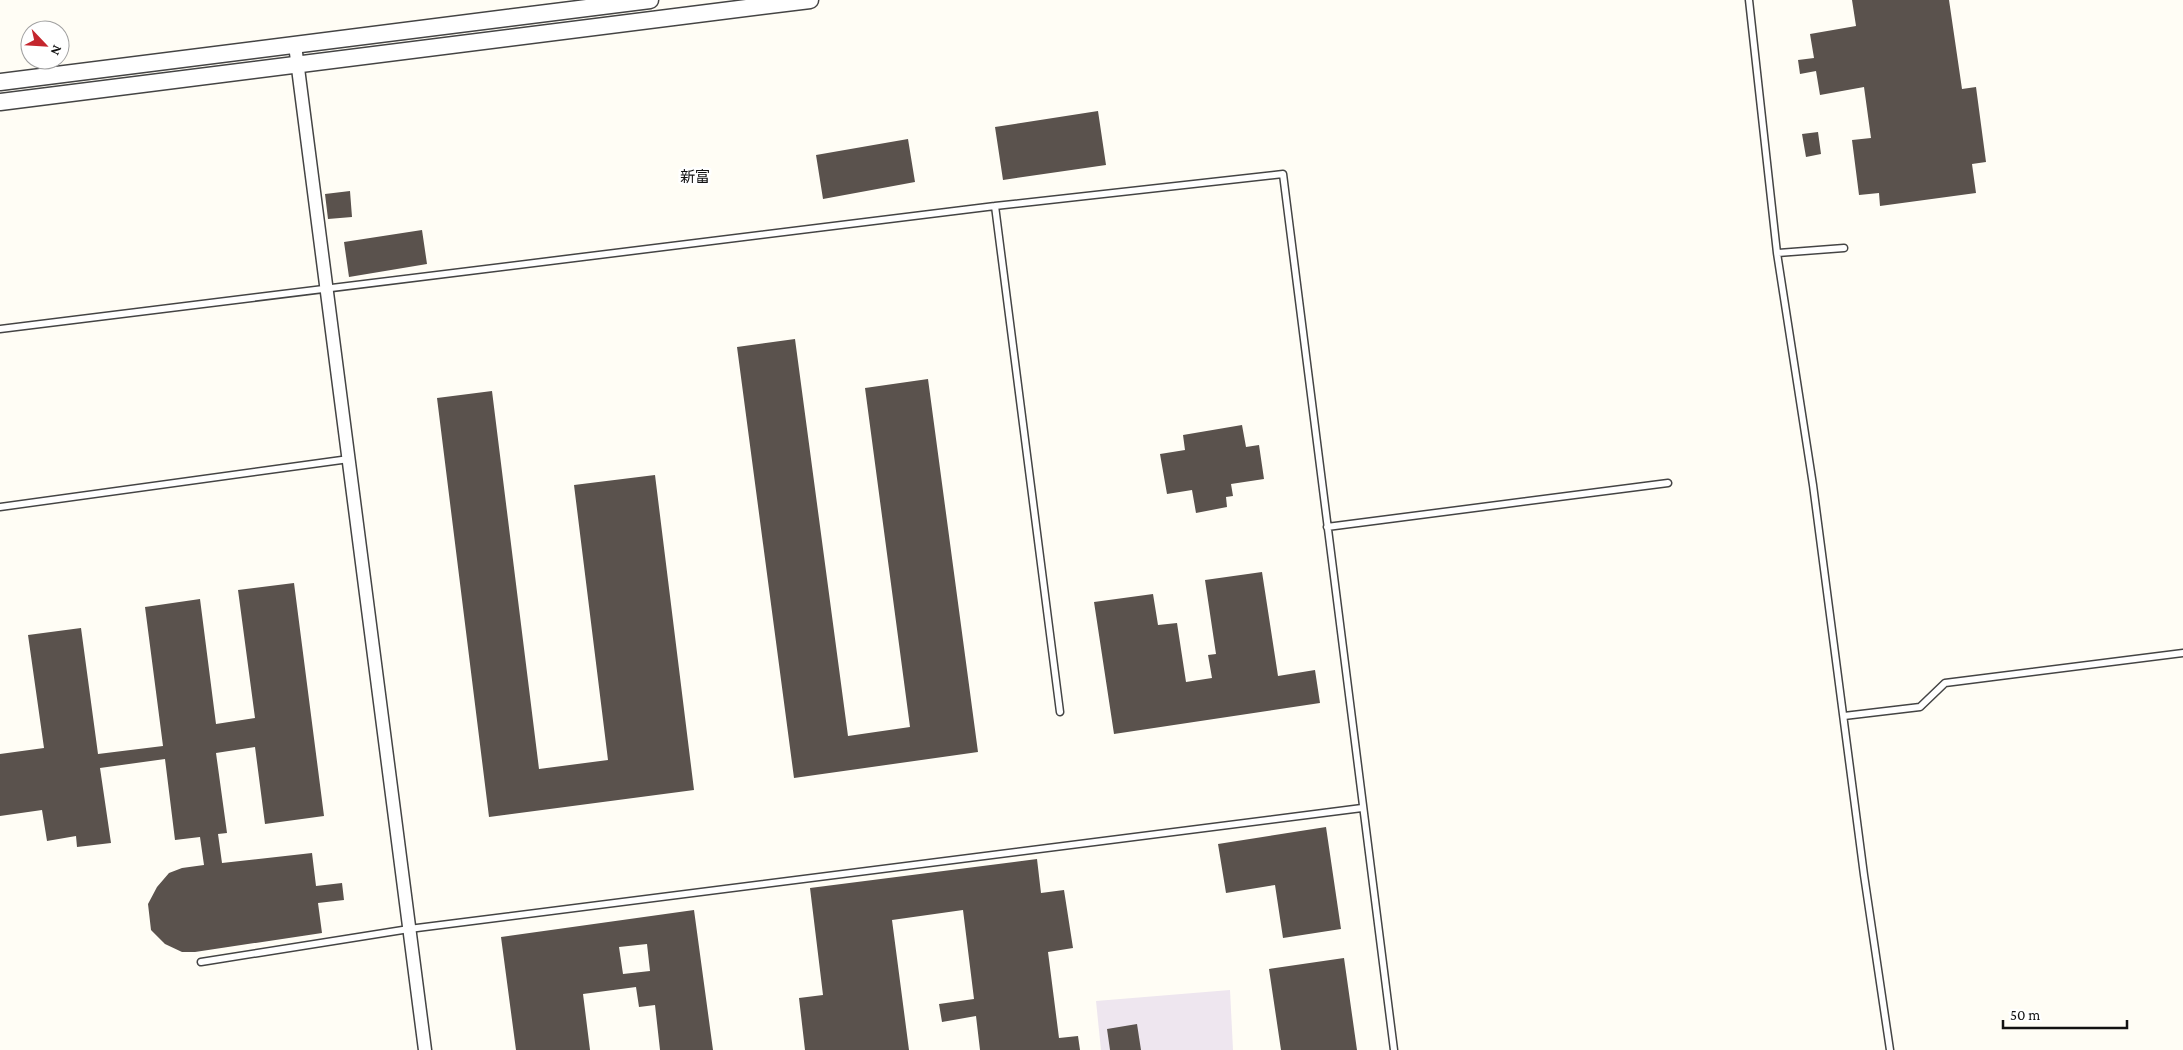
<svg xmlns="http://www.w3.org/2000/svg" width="2183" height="1050" font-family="'Crimson Pro','Noto Sans JP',serif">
	<rect width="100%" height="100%" fill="#fffdf5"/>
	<!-- industrial -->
	<path fill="#eee6ef" d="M1230 990 1233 1050H1101L1096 1001Z"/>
	<!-- building -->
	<path fill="#5a524d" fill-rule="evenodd" d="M1852 0H1949L1962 89 1976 87 1986 162 1972 164 1976 193 1880 206 1879 193 1859 195 1852 140 1871 138 1864 87 1820 95 1816 71 1800 74 1798 60 1814 58 1810 34 1856 26Z
		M1098 111 1106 165 1003 180 995 127Z
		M1818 132 1821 154 1806 157 1802 134Z
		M908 139 915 182 823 199 816 155Z
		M350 191 352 217 328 219 325 194Z
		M422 230 427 264 349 277 344 242Z
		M795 339 848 736 910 727 865 388 928 379 978 752 794 778 737 347Z
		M492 391 539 769 608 760 574 485 655 475 694 790 489 817 437 398Z
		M1242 425 1246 447 1259 445 1264 479 1231 484 1233 496 1226 497 1227 507 1196 513 1192 490 1167 494 1160 454 1185 450 1183 435Z
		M1262 572 1278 676 1315 670 1320 703 1114 734 1094 602 1153 594 1158 625 1177 623 1186 682 1212 678 1208 655 1216 654 1205 580Z
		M294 583 324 816 265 824 255 747 216 753 227 833 218 834 222 863 312 853 316 886 342 883 344 900 318 903 322 933 195 952H182L165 944 151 930 148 904 157 887 169 873 182 868 204 865 200 837 175 840 165 759 100 768 111 843 77 847 76 836 47 841 42 810 0 816V754L44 748 28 635 81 628 98 754 163 746 145 607 200 599 216 724 255 718 238 590Z
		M1326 827 1341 929 1283 938 1275 885 1226 893 1218 844Z
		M1037 859 1041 893 1064 890 1073 948 1048 952 1059 1038 1078 1036 1080 1050H980L976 1016 942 1022 939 1004 974 999 963 910 892 920 909 1050H805L799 998 823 995 810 888Z
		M694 910 713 1050H660L655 1005 639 1007 636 987 583 994 590 1050H516L501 937ZM647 944 650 971 623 974 619 947Z
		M1344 958 1357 1050H1281L1269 969Z
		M1137 1024 1141 1050H1110L1107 1029Z"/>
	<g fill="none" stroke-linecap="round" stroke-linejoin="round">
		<!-- service casing -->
		<g stroke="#444" stroke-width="9">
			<path id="service" d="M1749 0 1777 253 1813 485 1864 875 1890 1050
				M995 206 1060 712
				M1777 253 1844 248
				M0 329 995 206 1283 174 1394 1050
				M0 507 349 459
				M1327 527 1668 483
				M1844 716 1920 707 1945 683 2183 653
				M201 962 409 929 1362 808"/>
		</g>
		<!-- minor casing -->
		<g stroke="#444" stroke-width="15">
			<path id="minor" d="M295 45 425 1050"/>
		</g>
		<!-- tertiary casing -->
		<g stroke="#444" stroke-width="19">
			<path id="tertiary" d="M0 82 650 0
				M0 102 810 0"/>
		</g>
		<!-- service -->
		<use href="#service" stroke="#fff" stroke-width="6"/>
		<!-- minor -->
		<use href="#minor" stroke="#fff" stroke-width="12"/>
		<!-- tertiary -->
		<use href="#tertiary" stroke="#fff" stroke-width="16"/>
	</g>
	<g text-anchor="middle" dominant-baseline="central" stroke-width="5" stroke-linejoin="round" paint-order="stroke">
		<!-- neighbourhood labels -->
		<g font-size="15" fill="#111" stroke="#fff">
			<text x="695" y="177">新富</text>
		</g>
	</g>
	<!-- north arrow -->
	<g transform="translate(45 45) rotate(115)"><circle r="24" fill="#ffffff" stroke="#a0a0a0"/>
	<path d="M0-4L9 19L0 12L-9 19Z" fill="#c4262e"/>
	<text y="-8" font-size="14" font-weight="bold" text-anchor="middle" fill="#111111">N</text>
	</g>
	<!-- scale -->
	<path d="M2003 1020v8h124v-8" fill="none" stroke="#111111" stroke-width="2.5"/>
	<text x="2010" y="1020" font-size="15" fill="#111111" stroke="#ffffff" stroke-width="4" paint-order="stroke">50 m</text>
</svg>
